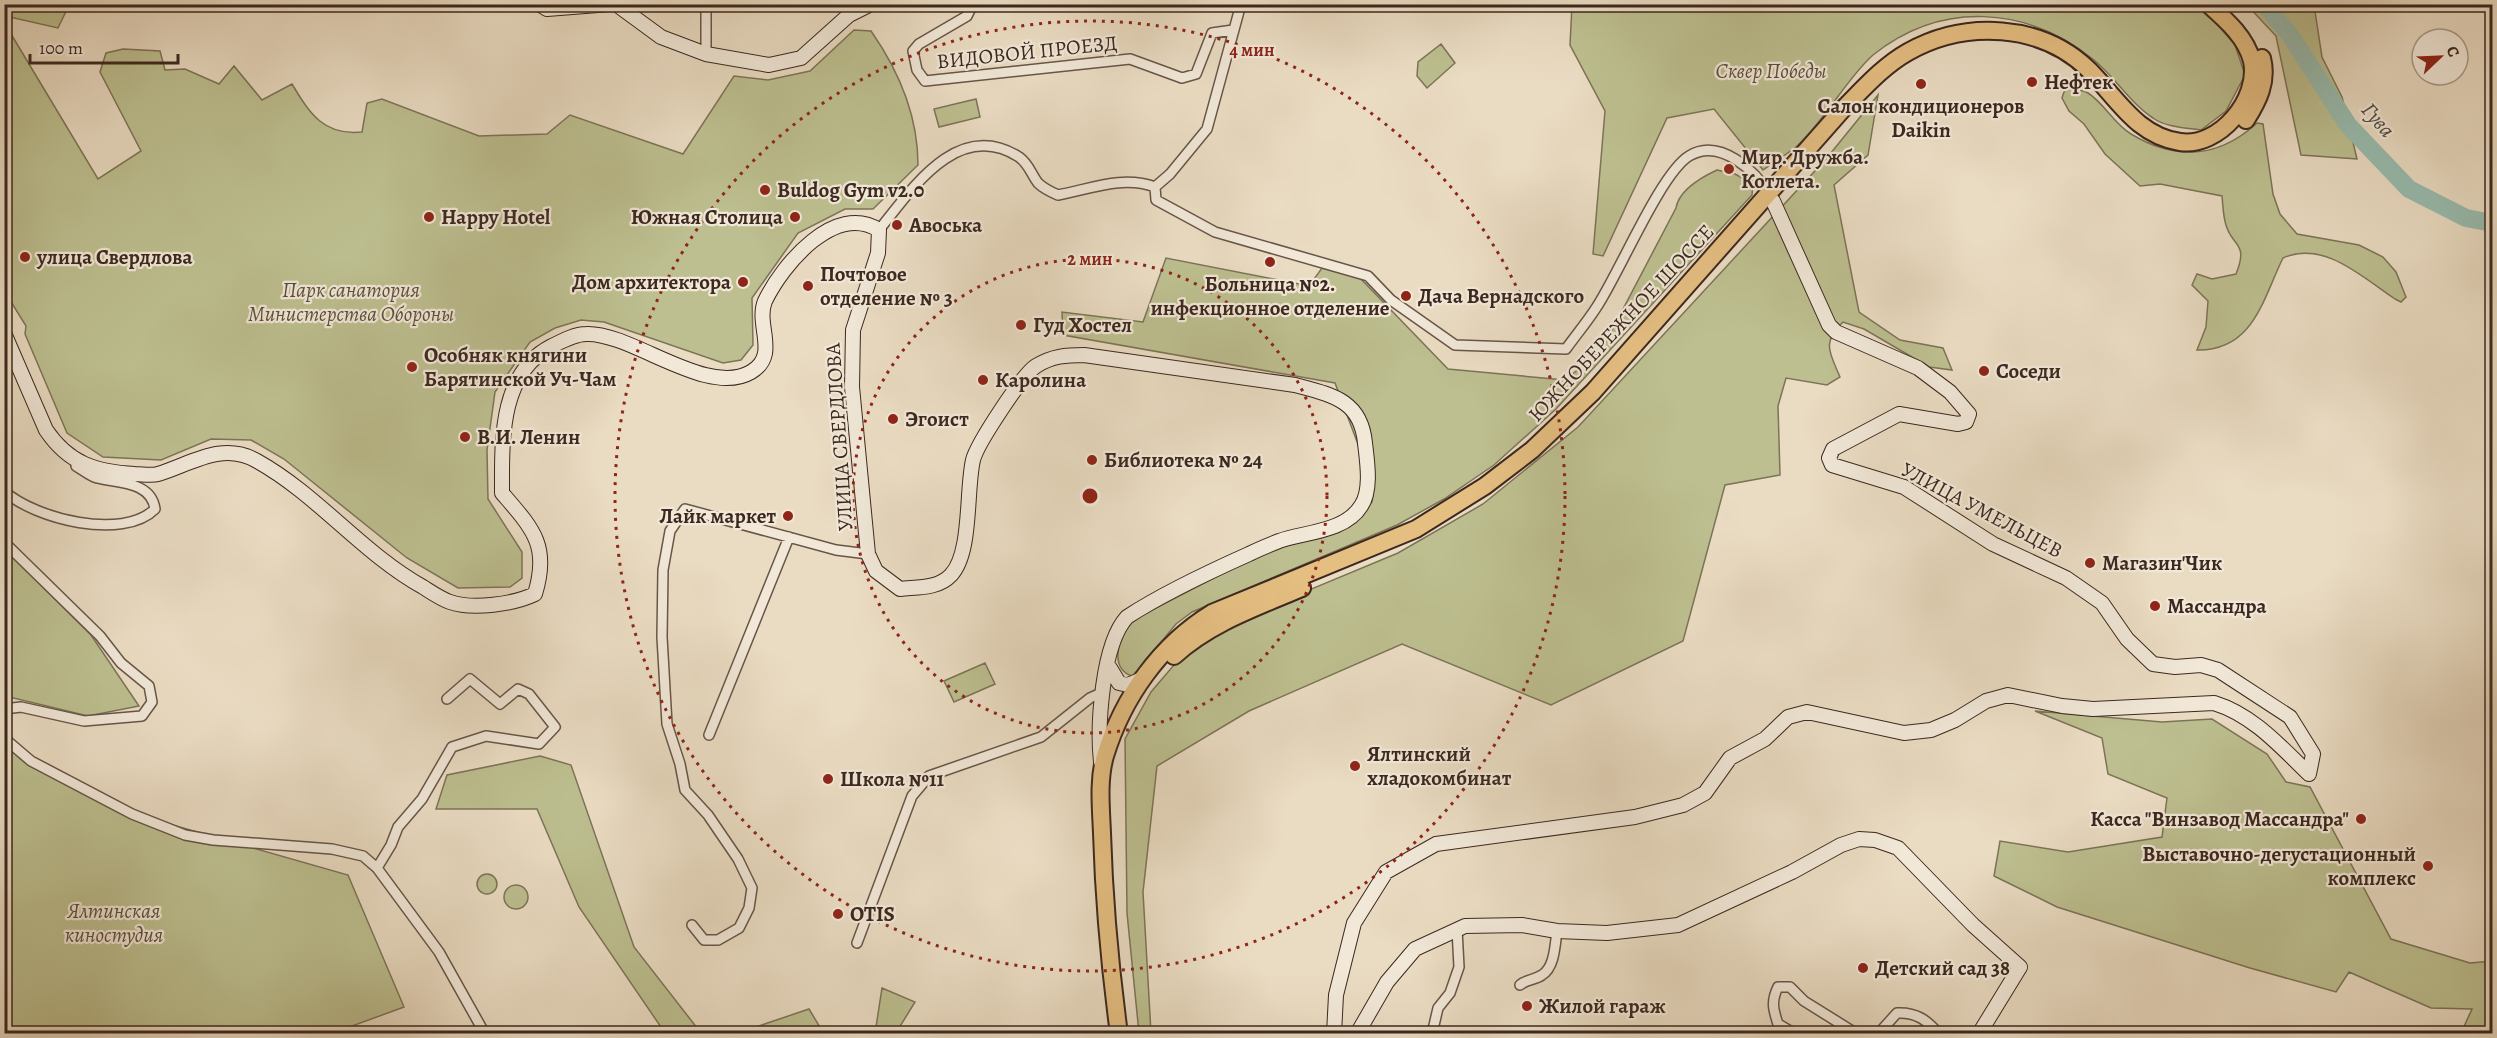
<svg xmlns="http://www.w3.org/2000/svg" width="2497" height="1038" font-family="Alegreya,serif">
	<rect width="100%" height="100%" fill="#eadcc3"/>
	<filter id="stains"><feTurbulence type="fractalNoise" baseFrequency=".00333" numOctaves="4"/><feColorMatrix values="0 0 0 0 .2 0 0 0 0 .09 0 0 0 0 .02 0 0 0 .5 -.17"/></filter>
	<radialGradient id="worn" r=".72"><stop offset=".6" stop-color="#630" stop-opacity="0"/><stop offset="1" stop-color="#630" stop-opacity=".3"/></radialGradient>
	<!-- green -->
	<path fill="#bdbf90" stroke="#7c7458" stroke-width="1.5" d="M8 4H69V5L58 28 5 16Z
		M2200 4 2235 45 2245 75 2226 111 2201 130C2186 128 2165 127 2153 118 2130 103 2115 77 2094 60 2027 6 1942 0 1873 55 1846 79 1824 122 1797 146 1786 155 1774 162 1763 170L1714 109 1667 118 1603 256 1593 254 1605 111 1570 45 1572 5Z
		M2247 5H2314L2322 57 2342 97 2357 159 2301 155 2276 36Z
		M5 24 98 179 141 151 100 72 106 53 123 49 160 51 165 70 185 69 219 84 234 66 262 100 292 84C310 114 324 136 362 132L367 103 382 99 479 136 547 134 570 115 683 154 734 76 768 80 810 71 854 30 871 31C899 71 918 116 918 165L873 209H845L798 233 752 298 753 345 741 360 723 363 604 322 581 320 555 328 530 342 495 392 487 450 488 499 522 552V578L510 587 458 588 407 558 284 459 251 440 211 439 161 460 103 457 67 433 25 334 26 326 5 292Z
		M1441 44 1455 63 1427 88 1417 76 1418 62Z
		M2070 88C2075 90 2083 90 2088 93 2104 103 2114 124 2131 134 2176 161 2219 158 2257 123L2263 124 2273 194 2280 214 2297 234 2359 245 2383 257 2396 272 2406 297 2401 302 2395 299C2362 277 2324 240 2283 258 2263 298 2254 351 2197 350L2206 327 2208 301 2192 285 2197 274 2212 279 2236 274C2249 242 2232 247 2226 225 2223 216 2223 205 2222 196L2160 184 2140 186 2105 154 2084 124 2069 111 2062 98 2064 92Z
		M1878 95 1868 155 1834 185 1859 312 1900 340 1943 348 1952 370 1929 367 1864 329 1843 322C1821 343 1830 353 1840 377L1827 385 1786 378 1778 406 1780 475 1725 485 1683 641 1551 705 1402 644 1249 711 1157 766 1143 892 1151 1033H1139L1127 913 1125 739 1151 692 1185 652 1237 620 1398 553 1483 504 1578 427 1826 159Z
		M976 99 980 117 939 127 934 109Z
		M1717 170 1735 174 1753 184 1752 195 1556 409 1494 465 1444 499 1397 525 1192 612 1176 624 1137 671 1132 676C1108 668 1120 637 1129 622L1272 548 1361 514 1372 502 1374 487 1335 383 1063 335 1062 312 1143 322 1166 258 1309 286 1322 268 1360 278 1448 369 1565 380 1601 351 1676 208C1679 190 1702 177 1717 170Z
		M4 548 91 635 139 706 88 716 5 696Z
		M985 663 995 684 954 702 944 681Z
		M2035 711 2162 722 2212 719 2267 754 2286 782 2310 787 2391 939 2470 963 2492 961V1033H2461L2472 1009 2431 1008 2349 972 2336 992 2250 968 2057 907 1994 876 2000 841 2068 852 2162 837 2167 798 2108 774 2102 738Z
		M4 746H9L120 810 348 875 404 1007 333 1033H5Z
		M540 756 571 765 634 947 701 1033H665L579 907 537 809H436L447 775Z
		M477 884a10 10 0 1 1 20 0a10 10 0 1 1-20 0Z
		M504 897a12 12 0 1 1 24 0a12 12 0 1 1-24 0Z
		M882 988 915 1002 899 1028 876 1027Z
		M809 1009 821 1029 811 1033H738Z"/>
	<g fill="none" stroke-linecap="round" stroke-linejoin="round">
		<!-- river -->
		<path stroke="#98bcaf" stroke-width="18" d="M2264 4 2290 35 2348 125 2409 189 2466 218 2492 223"/>
		<!-- street casing -->
		<g stroke="#685548" stroke-width="12">
			<path id="street" d="M973 4 967 16 919 44 913 51 917 70 925 81 1130 59 1182 78 1196 74 1212 33 1233 30
				M706 54V4
				M1155 187 1156 200 1215 232 1368 276 1391 300 1455 345 1566 349C1576 335 1587 322 1596 308 1619 274 1660 174 1689 156 1720 137 1756 171 1771 197
				M879 230C912 189 958 118 1019 157 1029 164 1031 174 1038 183 1043 188 1051 192 1058 195 1091 189 1122 175 1155 187L1170 174 1207 129 1241 4
				M4 491C35 519 123 541 155 509 151 481 117 483 97 478 90 476 83 470 76 466
				M4 542 100 636 121 663 149 686 152 702 142 716 84 721 21 707 4 709
				M709 735 789 537
				M4 738 31 761 132 814 185 835 213 840 332 849 363 856 377 868 439 952 485 1034
				M377 868 391 845 398 827 422 799 452 747 486 736 539 744 555 727 529 694 518 689 500 704 470 679 447 699
				M692 925 704 940H718L739 928 749 908 752 888 738 859 708 815 685 790 680 764 667 724 662 637 663 570 670 531 685 509 836 550 868 554
				M857 943 912 796 929 776 1041 737 1090 698 1101 693
				M1520 985C1527 979 1535 980 1542 975 1555 967 1555 944 1557 931
				M1432 1034 1438 1008 1450 993 1459 967 1457 929
				M1795 1034 1778 1024C1773 1009 1771 1001 1778 987H1790L1804 1001 1857 1034
				M1878 1034 1897 1013C1916 1012 1927 1020 1939 1034"/>
		</g>
		<!-- secondary casing -->
		<g stroke="#3c281f" stroke-width="16">
			<path id="secondary" d="M539 4 547 9 611 4
				M616 4 661 37 706 54 769 65 801 58 849 15 871 4
				M1773 201 1829 325 1836 332 1918 368 1950 392 1969 414 1966 422 1958 424 1899 414 1833 449 1829 458 1832 465 1904 487 1993 544 2066 578 2102 603 2127 639 2153 664 2175 667 2201 665 2218 670 2290 717 2313 754 2309 774
				M4 333 46 430C69 464 96 472 135 474 142 474 151 476 158 474 191 464 222 441 257 461 318 495 362 553 423 587 431 592 441 599 450 602 473 610 514 604 535 594 550 545 532 528 502 493 502 441 499 373 552 346 562 341 575 334 586 334 631 332 707 398 751 372 780 355 755 325 765 301 783 264 835 202 879 230L878 253 853 330 852 387 868 554 876 571 900 589C917 587 938 589 951 575 972 553 966 490 973 460 977 444 1022 375 1036 366 1052 356 1066 355 1084 355L1295 385C1332 395 1361 400 1365 443 1367 461 1372 490 1361 506 1345 532 1304 532 1279 541 1269 545 1259 549 1249 554 1211 571 1162 594 1127 617 1102 644 1097 726 1101 762
				M1108 665 1119 683 1128 685 1142 679
				M1334 1034 1336 995 1354 923 1386 872 1436 844 1635 817 1683 805 1705 793 1730 758 1765 739 1788 717 1807 712 1904 733 1931 730 1955 720 1986 701 2008 695 2062 706 2093 709 2214 703C2253 715 2280 746 2309 774
				M1357 1034 1387 982 1415 949 1465 926 1522 925 1557 931 1607 933 1678 925 1792 872 1841 845 1859 839 1875 840 1898 848 1973 925 2020 967 1979 1034"/>
		</g>
		<!-- highway casing -->
		<g stroke="#3c281f" stroke-width="20">
			<path id="highway" d="M2246 120C2258 101 2268 82 2262 58
				M1174 656C1210 623 1257 607 1302 588
				M1119 1034C1110 967 1104 901 1102 833 1101 808 1098 780 1105 756 1123 697 1160 645 1212 613L1416 529 1485 486 1532 450 1593 392 1843 109C1863 89 1883 66 1908 52 1965 20 2041 23 2089 70 2117 98 2137 136 2180 142 2219 148 2260 99 2252 61 2246 37 2226 20 2208 4"/>
		</g>
		<!-- street -->
		<use href="#street" stroke="#f1e8d8" stroke-width="9"/>
		<!-- secondary -->
		<use href="#secondary" stroke="#f1e8d8" stroke-width="14"/>
		<!-- highway -->
		<use href="#highway" stroke="#e5be82" stroke-width="16"/>
	</g>
	<!-- distance rings -->
	<g fill="none" stroke="#8f2418" stroke-width="3" stroke-dasharray="3 6">
		<circle cx="1090" cy="496" r="237"/>
		<circle cx="1090" cy="496" r="475"/>
	</g>
	<!-- markers -->
	<g fill="#8f2418" stroke="#f1e8d8" stroke-width="2">
		<circle cx="2032" cy="82" r="6"/>
		<circle cx="1921" cy="84" r="6"/>
		<circle cx="1729" cy="169" r="6"/>
		<circle cx="765" cy="190" r="6"/>
		<circle cx="429" cy="217" r="6"/>
		<circle cx="795" cy="217" r="6"/>
		<circle cx="897" cy="225" r="6"/>
		<circle cx="25" cy="257" r="6"/>
		<circle cx="1270" cy="262" r="6"/>
		<circle cx="743" cy="282" r="6"/>
		<circle cx="808" cy="286" r="6"/>
		<circle cx="1406" cy="296" r="6"/>
		<circle cx="1021" cy="325" r="6"/>
		<circle cx="412" cy="367" r="6"/>
		<circle cx="1984" cy="371" r="6"/>
		<circle cx="983" cy="380" r="6"/>
		<circle cx="893" cy="419" r="6"/>
		<circle cx="465" cy="437" r="6"/>
		<circle cx="1092" cy="460" r="6"/>
		<circle cx="788" cy="516" r="6"/>
		<circle cx="2090" cy="563" r="6"/>
		<circle cx="2155" cy="606" r="6"/>
		<circle cx="1355" cy="766" r="6"/>
		<circle cx="828" cy="779" r="6"/>
		<circle cx="2361" cy="819" r="6"/>
		<circle cx="2428" cy="866" r="6"/>
		<circle cx="838" cy="914" r="6"/>
		<circle cx="1863" cy="968" r="6"/>
		<circle cx="1527" cy="1006" r="6"/>
	</g>
	<g text-anchor="middle" dominant-baseline="central" stroke-width="4.5" stroke-linejoin="round" paint-order="stroke">
		<!-- street labels -->
		<g font-size="21" fill="#3c281f" stroke="#f1e8d8">
			<text transform="translate(1027 52) rotate(-6)">ВИДОВОЙ ПРОЕЗД</text>
			<text transform="translate(1621 323) rotate(-47)">ЮЖНОБЕРЕЖНОЕ ШОССЕ</text>
			<text transform="translate(839 437) rotate(-94)">УЛИЦА СВЕРДЛОВА</text>
			<text transform="translate(1982 510) rotate(28)">УЛИЦА УМЕЛЬЦЕВ</text>
		</g>
		<!-- park labels -->
		<g font-size="21" font-style="italic" fill="#5c4e3b" stroke="#f1e8d8">
			<text x="1771" y="71">Сквер Победы</text>
			<text x="351" y="290">Парк санатория<tspan x="351" dy="24">Министерства Обороны</tspan></text>
			<text x="114" y="911">Ялтинская<tspan x="114" dy="24">киностудия</tspan></text>
		</g>
		<!-- poi labels -->
		<g font-size="21" font-weight="bold" fill="#3c281f" stroke="#f1e8d8" text-anchor="start">
			<text x="2044" y="82">Нефтек</text>
			<text x="1921" y="106" text-anchor="middle">Салон кондиционеров<tspan x="1921" dy="24">Daikin</tspan></text>
			<text x="1741" y="157">Мир. Дружба.<tspan x="1741" dy="24">Котлета.</tspan></text>
			<text x="777" y="190">Buldog Gym v2.0</text>
			<text x="441" y="217">Happy Hotel</text>
			<text x="783" y="217" text-anchor="end">Южная Столица</text>
			<text x="909" y="225">Авоська</text>
			<text x="37" y="257">улица Свердлова</text>
			<text x="820" y="274">Почтовое<tspan x="820" dy="24">отделение № 3</tspan></text>
			<text x="731" y="282" text-anchor="end">Дом архитектора</text>
			<text x="1270" y="284" text-anchor="middle">Больница №2.<tspan x="1270" dy="24">инфекционное отделение</tspan></text>
			<text x="1418" y="296">Дача Вернадского</text>
			<text x="1033" y="325">Гуд Хостел</text>
			<text x="424" y="355">Особняк княгини<tspan x="424" dy="24">Барятинской Уч-Чам</tspan></text>
			<text x="1996" y="371">Соседи</text>
			<text x="995" y="380">Каролина</text>
			<text x="905" y="419">Эгоист</text>
			<text x="477" y="437">В.И. Ленин</text>
			<text x="1104" y="460">Библиотека № 24</text>
			<text x="776" y="516" text-anchor="end">Лайк маркет</text>
			<text x="2102" y="563">Магазин'Чик</text>
			<text x="2167" y="606">Массандра</text>
			<text x="1367" y="754">Ялтинский<tspan x="1367" dy="24">хладокомбинат</tspan></text>
			<text x="840" y="779">Школа №11</text>
			<text x="2349" y="819" text-anchor="end">Касса "Винзавод Массандра"</text>
			<text x="2416" y="854" text-anchor="end">Выставочно-дегустационный<tspan x="2416" dy="24">комплекс</tspan></text>
			<text x="850" y="914">OTIS</text>
			<text x="1875" y="968">Детский сад 38</text>
			<text x="1539" y="1006">Жилой гараж</text>
		</g>
		<!-- water labels -->
		<g font-size="22" font-style="italic" fill="#534d43" stroke="#f1e8d8">
			<text transform="translate(2378 120) rotate(49)">Гува</text>
		</g>
	</g>
	<circle cx="1090" cy="496" r="9" fill="#8f2418" stroke="#f1e8d8" stroke-width="3"/>
	<g font-size="18" text-anchor="middle" font-weight="bold" fill="#8f2418" stroke="#f1e8d8" stroke-width="4.5" stroke-linejoin="round" paint-order="stroke">
		<text x="1252" y="56">4 мин</text>
		<text x="1090" y="265">2 мин</text>
	</g>
	<!-- margin -->
	<rect width="2497" height="1038" fill="none" stroke="#eadcc3" stroke-width="24"/>
	<rect x="6" y="6" width="2485" height="1026" fill="none" stroke="#3c281f" stroke-width="3"/>
	<rect x="12" y="12" width="2473" height="1014" fill="none" stroke="#3c281f" stroke-width="1.5"/>
	<!-- north arrow -->
	<g transform="translate(2440 57) rotate(67)"><circle r="28" fill="#f1e8d8" stroke="#a99b8e" stroke-width="1.5"/>
	<path d="M0-4.5L10 22L0 15L-10 22Z" fill="#8f2418"/>
	<text y="-9" font-size="16" font-weight="bold" text-anchor="middle" fill="#3c281f">С</text>
	</g>
	<!-- scale -->
	<path d="M30 54v9h148v-9" fill="none" stroke="#3c281f" stroke-width="3"/>
	<text x="39" y="54" font-size="18" fill="#3c281f" stroke="#f1e8d8" stroke-width="4.5" paint-order="stroke">100 m</text>
	<rect width="100%" height="100%" filter="url(#stains)"/>
	<rect width="100%" height="100%" fill="url(#worn)"/>
</svg>
